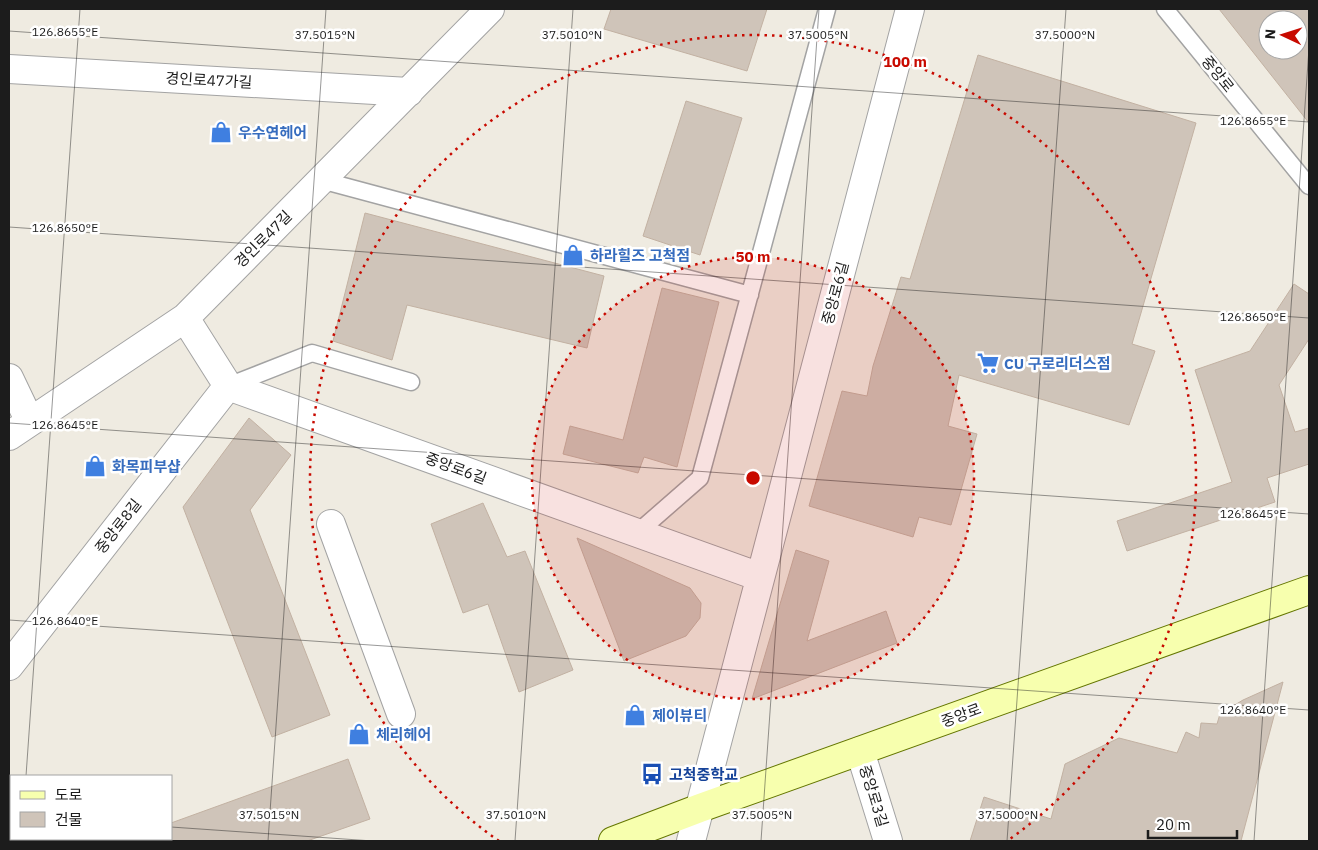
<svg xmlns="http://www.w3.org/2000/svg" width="1318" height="850" font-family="'IBM Plex Sans','Noto Sans KR',sans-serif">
	<rect width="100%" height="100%" fill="#efebe1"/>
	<!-- building -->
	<path fill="#cfc4b9" stroke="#c2b1a2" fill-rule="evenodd" d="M611 9H767L747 71 604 29Z
		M1219 9H1309V123ZM1268 20H1298V50H1268Z
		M978 55 1196 123 1132 344 1155 351 1129 425 959 375 948 426 977 434 951 525 919 517 913 537 809 506 842 391 867 396 873 366 901 277 910 279Z
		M686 101 742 118 700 255 643 236Z
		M365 213 604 276 587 348 407 305 392 360 333 341Z
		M1294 284 1309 294V339L1279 385 1295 432 1309 428V464L1267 478 1275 502 1127 551 1117 521 1232 482 1195 370 1250 351Z
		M662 288 719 302 677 467 644 457 638 473 563 454 570 426 623 440Z
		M249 418 291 455 250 510 330 715 272 737 183 507Z
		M483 503 507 557 525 551 573 670 519 692 488 604 463 613 431 524Z
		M577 538 690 588 701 603 700 618 686 636 624 661Z
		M796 550 829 561 807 641 886 611 897 643 752 699Z
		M1283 682 1241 841H970L984 797 1051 819 1065 764 1119 738 1177 753 1186 732 1199 738 1201 723 1217 724 1220 714 1243 700Z
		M348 759 370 819 307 841H131L130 839H171V823Z"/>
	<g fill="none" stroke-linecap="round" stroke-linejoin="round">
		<!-- service casing -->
		<g stroke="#a3a3a3" stroke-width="19">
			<path id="service" d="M1165 9 1309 186
				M321 180 750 295
				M228 386 312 353 411 382
				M637 533 700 478 827 9"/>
		</g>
		<!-- minor casing -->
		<g stroke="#a3a3a3" stroke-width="30">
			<path id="minor" d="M9 69 409 92
				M185 318 228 386 760 577
				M9 378 30 422
				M9 436 185 318 490 9
				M331 524 401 714
				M9 666 228 386
				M860 751 888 841
				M691 841 910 9"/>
		</g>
		<!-- secondary casing -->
		<g stroke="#647600" stroke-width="30">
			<path id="secondary" d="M613 841 700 808 1309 590"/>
		</g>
		<!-- service -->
		<use href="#service" stroke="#fff" stroke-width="16"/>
		<!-- minor -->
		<use href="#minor" stroke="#fff" stroke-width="28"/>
		<!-- secondary -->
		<use href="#secondary" stroke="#f7ffae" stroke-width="28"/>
	</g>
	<!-- ticks -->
	<path fill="none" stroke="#1c1c1c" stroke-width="1" stroke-opacity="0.45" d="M9 31 1309 122M9 227 1309 318M9 423 1309 514M9 620 1309 710M26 776 80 9M9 816H11M171 827 373 841M22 841V839M268 841 326 9M515 841 573 9M761 841 819 9M1007 841 1066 9M1254 841 1309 48"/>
	<!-- distance rings -->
	<circle cx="753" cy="478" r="221" fill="#c80a00" fill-opacity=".12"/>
	<g fill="none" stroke="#c80a00" stroke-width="2.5" stroke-dasharray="2.5 5">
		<circle cx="753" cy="478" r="221"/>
		<path d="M499 841A443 443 0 1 1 1007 841"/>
	</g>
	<!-- icons -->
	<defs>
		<g id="shop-bare" transform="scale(1.725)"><path d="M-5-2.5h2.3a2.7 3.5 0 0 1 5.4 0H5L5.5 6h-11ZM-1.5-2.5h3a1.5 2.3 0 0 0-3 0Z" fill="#3f7fe0" stroke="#fff" stroke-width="2.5" paint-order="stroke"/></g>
		<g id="supermarket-bare" transform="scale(1.725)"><path d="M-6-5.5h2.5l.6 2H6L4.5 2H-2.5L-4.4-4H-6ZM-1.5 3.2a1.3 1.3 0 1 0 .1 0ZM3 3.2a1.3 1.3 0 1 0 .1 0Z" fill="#3f7fe0" stroke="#fff" stroke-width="2.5" paint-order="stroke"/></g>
		<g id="bus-bare" transform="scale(1.725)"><path d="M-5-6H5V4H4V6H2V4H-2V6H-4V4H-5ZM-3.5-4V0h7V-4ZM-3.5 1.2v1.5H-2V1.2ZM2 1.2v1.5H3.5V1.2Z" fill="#1a4fb4" stroke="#fff" stroke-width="2.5" paint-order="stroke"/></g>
	</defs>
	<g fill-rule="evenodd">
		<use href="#shop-bare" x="221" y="132"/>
		<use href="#shop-bare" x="573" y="255"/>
		<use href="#supermarket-bare" x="988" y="363"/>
		<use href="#shop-bare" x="95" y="466"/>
		<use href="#shop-bare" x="635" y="715"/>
		<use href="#shop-bare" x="359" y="734"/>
		<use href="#bus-bare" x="652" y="774"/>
	</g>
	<g text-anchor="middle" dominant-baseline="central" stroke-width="5" stroke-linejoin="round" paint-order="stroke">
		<!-- street labels -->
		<g font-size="15" fill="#1c1c1c" stroke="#fff">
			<text transform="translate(1218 74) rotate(51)">중앙로</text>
			<text transform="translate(209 80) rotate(3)">경인로47가길</text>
			<text transform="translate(263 239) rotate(-45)">경인로47길</text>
			<text transform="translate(835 293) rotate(-75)">중앙로6길</text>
			<text transform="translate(456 468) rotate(20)">중앙로6길</text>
			<text transform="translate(118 526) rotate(-52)">중앙로8길</text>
			<text transform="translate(961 715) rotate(-20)">중앙로</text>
			<text transform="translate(874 796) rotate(73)">중앙로3길</text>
		</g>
		<!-- shop labels -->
		<g font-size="15" font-weight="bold" fill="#366cbe" stroke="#fff" text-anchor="start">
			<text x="238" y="132">우수연헤어</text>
			<text x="590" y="255">하라힐즈 고척점</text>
			<text x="1004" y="363">CU 구로리더스점</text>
			<text x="112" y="466">화목피부샵</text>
			<text x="652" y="715">제이뷰티</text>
			<text x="376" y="734">체리헤어</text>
		</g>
		<!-- transit labels -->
		<g font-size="15" font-weight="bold" fill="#164399" stroke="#fff" text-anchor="start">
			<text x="669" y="774">고척중학교</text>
		</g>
	</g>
	<g font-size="12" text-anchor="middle" fill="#1c1c1c" stroke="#fff" stroke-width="5" stroke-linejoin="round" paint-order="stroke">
		<text x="65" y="36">126.8655°E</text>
		<text x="325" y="39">37.5015°N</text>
		<text x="572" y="39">37.5010°N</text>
		<text x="818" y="39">37.5005°N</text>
		<text x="1065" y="39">37.5000°N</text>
		<text x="1253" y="125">126.8655°E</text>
		<text x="65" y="232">126.8650°E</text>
		<text x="1253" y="321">126.8650°E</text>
		<text x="65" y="429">126.8645°E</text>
		<text x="1253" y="518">126.8645°E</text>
		<text x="65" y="625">126.8640°E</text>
		<text x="1253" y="714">126.8640°E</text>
		<text x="269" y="819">37.5015°N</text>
		<text x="516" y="819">37.5010°N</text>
		<text x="762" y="819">37.5005°N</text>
		<text x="1008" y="819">37.5000°N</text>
	</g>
	<circle cx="753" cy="478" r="8" fill="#c80a00" stroke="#fff" stroke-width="2.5"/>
	<g font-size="15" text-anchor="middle" font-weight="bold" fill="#c80a00" stroke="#fff" stroke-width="5" stroke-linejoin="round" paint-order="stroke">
		<text x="905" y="67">100 m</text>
		<text x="753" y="262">50 m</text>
	</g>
	<!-- border -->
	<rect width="1318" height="850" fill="none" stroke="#1c1c1c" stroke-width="20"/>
	<!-- legend -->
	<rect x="10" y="775" width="162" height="65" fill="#ffffff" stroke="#a4a4a4"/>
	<rect x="20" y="791" width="25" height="8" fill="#f7ffae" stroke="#a4a4a4"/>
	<text x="55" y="800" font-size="15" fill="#1c1c1c">도로</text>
	<rect x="20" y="812" width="25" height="15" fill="#cfc4b9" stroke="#a4a4a4"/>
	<text x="55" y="825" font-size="15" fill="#1c1c1c">건물</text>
	<!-- north arrow -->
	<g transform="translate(1283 35) rotate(274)"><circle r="24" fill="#ffffff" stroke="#a4a4a4"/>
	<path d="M0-4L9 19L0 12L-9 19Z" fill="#c80a00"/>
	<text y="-8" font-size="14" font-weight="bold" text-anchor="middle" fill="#1c1c1c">N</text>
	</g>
	<!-- scale -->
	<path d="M1148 830v8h89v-8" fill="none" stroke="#1c1c1c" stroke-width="2.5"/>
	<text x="1156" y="830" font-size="15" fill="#1c1c1c" stroke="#ffffff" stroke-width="4" paint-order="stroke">20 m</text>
</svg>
